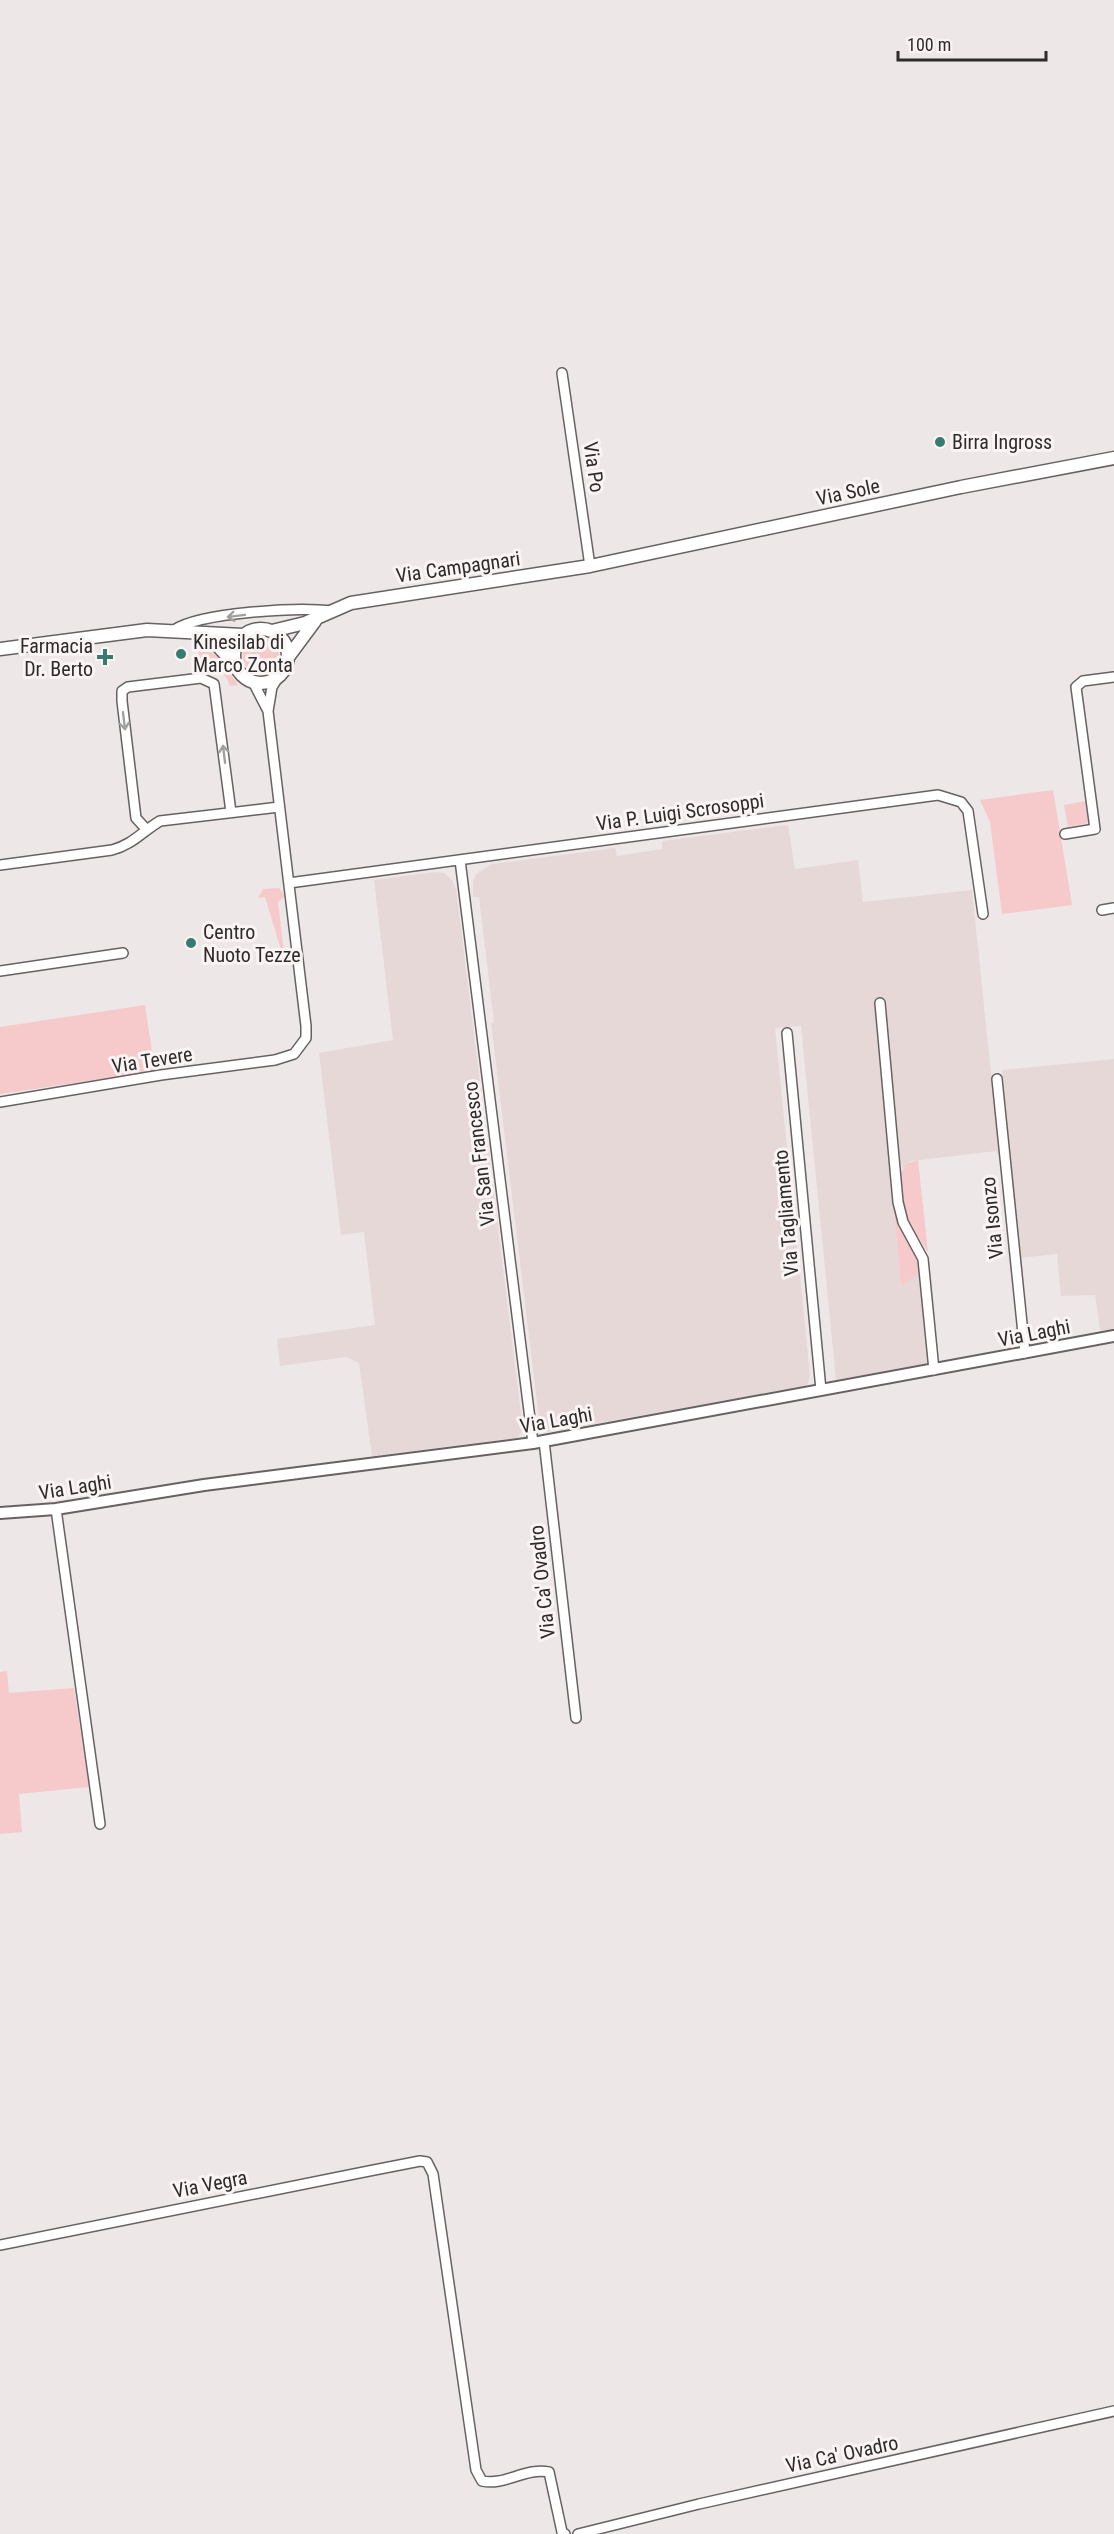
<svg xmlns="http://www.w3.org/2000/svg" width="1114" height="2534" font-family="'Roboto Condensed',sans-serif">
	<rect width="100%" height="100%" fill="#ede7e7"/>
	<!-- built -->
	<path fill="#e7d8d8" d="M788 825 795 869 858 860 863 902 972 890 1000 1159 996 1151 911 1161 902 1169 892 1106 883 1003 874 1004 901 1285 921 1272 929 1359 926 1365 836 1380 801 1026 775 1028 810 1375 808 1383 806 1386 548 1432 543 1431 540 1427 491 1023 494 1022 479 897H473V882L476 874 492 864 615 848 617 856 662 849V841Z
		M435 872 444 873 452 880 456 889 523 1430 517 1438 372 1456 359 1363 346 1357 280 1366 277 1339 375 1325 364 1232 341 1235 319 1053 393 1040 374 880Z
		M1114 1059V1330H1100L1095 1295 1061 1296 1057 1254 1020 1258 1002 1070Z"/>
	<!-- green -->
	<path fill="#f6c9cb" d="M243 656a18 18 0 1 1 36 0a18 18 0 1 1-36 0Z
		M198 645 219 657 238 685 230 686C225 671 215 663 200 665Z
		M1053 790 1072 905 1002 914 990 822 980 800Z
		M1086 801 1088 823 1068 827 1064 805Z
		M279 888 285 896 278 902 284 953H282L265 897 258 898 263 889Z
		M145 1005 155 1071 0 1094V1027Z
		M918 1160 928 1252 908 1222 905 1212 900 1175 906 1164Z
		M894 1210C900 1233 917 1249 921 1272L901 1286Z
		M7 1671 9 1693 74 1688 89 1787 19 1794 22 1832 0 1834V1672Z"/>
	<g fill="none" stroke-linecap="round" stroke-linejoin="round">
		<!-- minor casing -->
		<g stroke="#676262" stroke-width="12">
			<path id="minor" d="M562 373 590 566
				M174 630C201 612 299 607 332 611
				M253 682 268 711
				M146 829 136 818 122 701V691L128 687 201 678 214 684 231 812
				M1065 834 1095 829 1076 687 1083 681 1114 677
				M460 860 533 1443
				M0 865 112 850C132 845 143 831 160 821L279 807
				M289 883 938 795 961 802 968 811 983 914
				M1102 910 1114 908
				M0 971 123 953
				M880 1003 898 1202 903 1222 923 1259 934 1370
				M787 1033 821 1390
				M997 1079 1025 1353
				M0 1102 161 1075 275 1060 294 1054 306 1038V1026L268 711 272 687 277 679
				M544 1441 576 1718
				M56 1509 100 1824
				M0 2245 369 2171 420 2161 427 2162 433 2174 476 2470 482 2481C505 2486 526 2467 549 2472L562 2532 565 2534
				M578 2534 699 2504 1114 2411"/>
		</g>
		<!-- tertiary casing -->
		<g stroke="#676262" stroke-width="14">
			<path id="tertiary" d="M0 1513 56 1509 204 1485 533 1443 1114 1336"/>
		</g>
		<!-- secondary casing -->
		<g stroke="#676262" stroke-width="15">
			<path id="secondary" d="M234 656a27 27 0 1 1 54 0a27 27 0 1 1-54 0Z
				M272 631 305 623 351 603 590 566 961 487 1114 458
				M202 636 215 643 234 663
				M0 649 147 630 243 635
				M289 656 315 621"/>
		</g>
		<!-- minor -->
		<use href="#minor" stroke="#fff" stroke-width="9"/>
		<!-- tertiary -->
		<use href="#tertiary" stroke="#fff" stroke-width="10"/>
		<!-- secondary -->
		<use href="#secondary" stroke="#fff" stroke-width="12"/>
	</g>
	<!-- one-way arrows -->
	<defs><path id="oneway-shaft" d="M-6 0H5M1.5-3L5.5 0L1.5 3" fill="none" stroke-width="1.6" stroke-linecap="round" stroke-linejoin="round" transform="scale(1.5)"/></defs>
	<g stroke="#a1a0a0">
		<use href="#oneway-shaft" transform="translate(236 616) rotate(173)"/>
		<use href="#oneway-shaft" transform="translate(124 721) rotate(83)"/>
		<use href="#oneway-shaft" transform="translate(224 754) rotate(-97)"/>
	</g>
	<!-- markers -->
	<g fill="#387c6f" stroke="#faf4f4" stroke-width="2">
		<circle cx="940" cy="442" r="6"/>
		<circle cx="181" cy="654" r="6"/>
		<path d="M102 648h6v6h6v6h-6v6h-6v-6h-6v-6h6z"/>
		<circle cx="191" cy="943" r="6"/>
	</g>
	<g text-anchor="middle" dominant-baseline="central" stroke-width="6" stroke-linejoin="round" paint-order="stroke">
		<!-- poi labels -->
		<g font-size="20" fill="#2e2b2b" stroke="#faf4f4" text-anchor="start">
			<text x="952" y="442">Birra Ingross</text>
			<text x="193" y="642">Kinesilab di<tspan x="193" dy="23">Marco Zonta</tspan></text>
			<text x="93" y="646" text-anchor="end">Farmacia<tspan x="93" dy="23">Dr. Berto</tspan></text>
			<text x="203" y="932">Centro<tspan x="203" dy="23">Nuoto Tezze</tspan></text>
		</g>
		<!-- street labels -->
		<g font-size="20" fill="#2e2b2b" stroke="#faf4f4">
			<text transform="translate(594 467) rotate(82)">Via Po</text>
			<text transform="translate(848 492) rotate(-12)">Via Sole</text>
			<text transform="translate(458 567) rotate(-8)">Via Campagnari</text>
			<text transform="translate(680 812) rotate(-8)">Via P. Luigi Scrosoppi</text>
			<text transform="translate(152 1060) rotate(-9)">Via Tevere</text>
			<text transform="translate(479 1154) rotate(-97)">Via San Francesco</text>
			<text transform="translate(786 1213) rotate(-95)">Via Tagliamento</text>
			<text transform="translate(992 1218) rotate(-96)">Via Isonzo</text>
			<text transform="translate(1034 1333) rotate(-11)">Via Laghi</text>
			<text transform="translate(556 1420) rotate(-10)">Via Laghi</text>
			<text transform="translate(75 1487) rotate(-9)">Via Laghi</text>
			<text transform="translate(542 1582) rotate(-96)">Via Ca' Ovadro</text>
			<text transform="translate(210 2184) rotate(-11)">Via Vegra</text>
			<text transform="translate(842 2454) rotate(-12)">Via Ca' Ovadro</text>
		</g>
	</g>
	<!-- scale -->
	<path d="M898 51v9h148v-9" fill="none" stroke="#2e2b2b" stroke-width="3"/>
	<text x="907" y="51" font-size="18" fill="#2e2b2b" stroke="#faf4f4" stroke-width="4.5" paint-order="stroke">100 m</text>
</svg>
